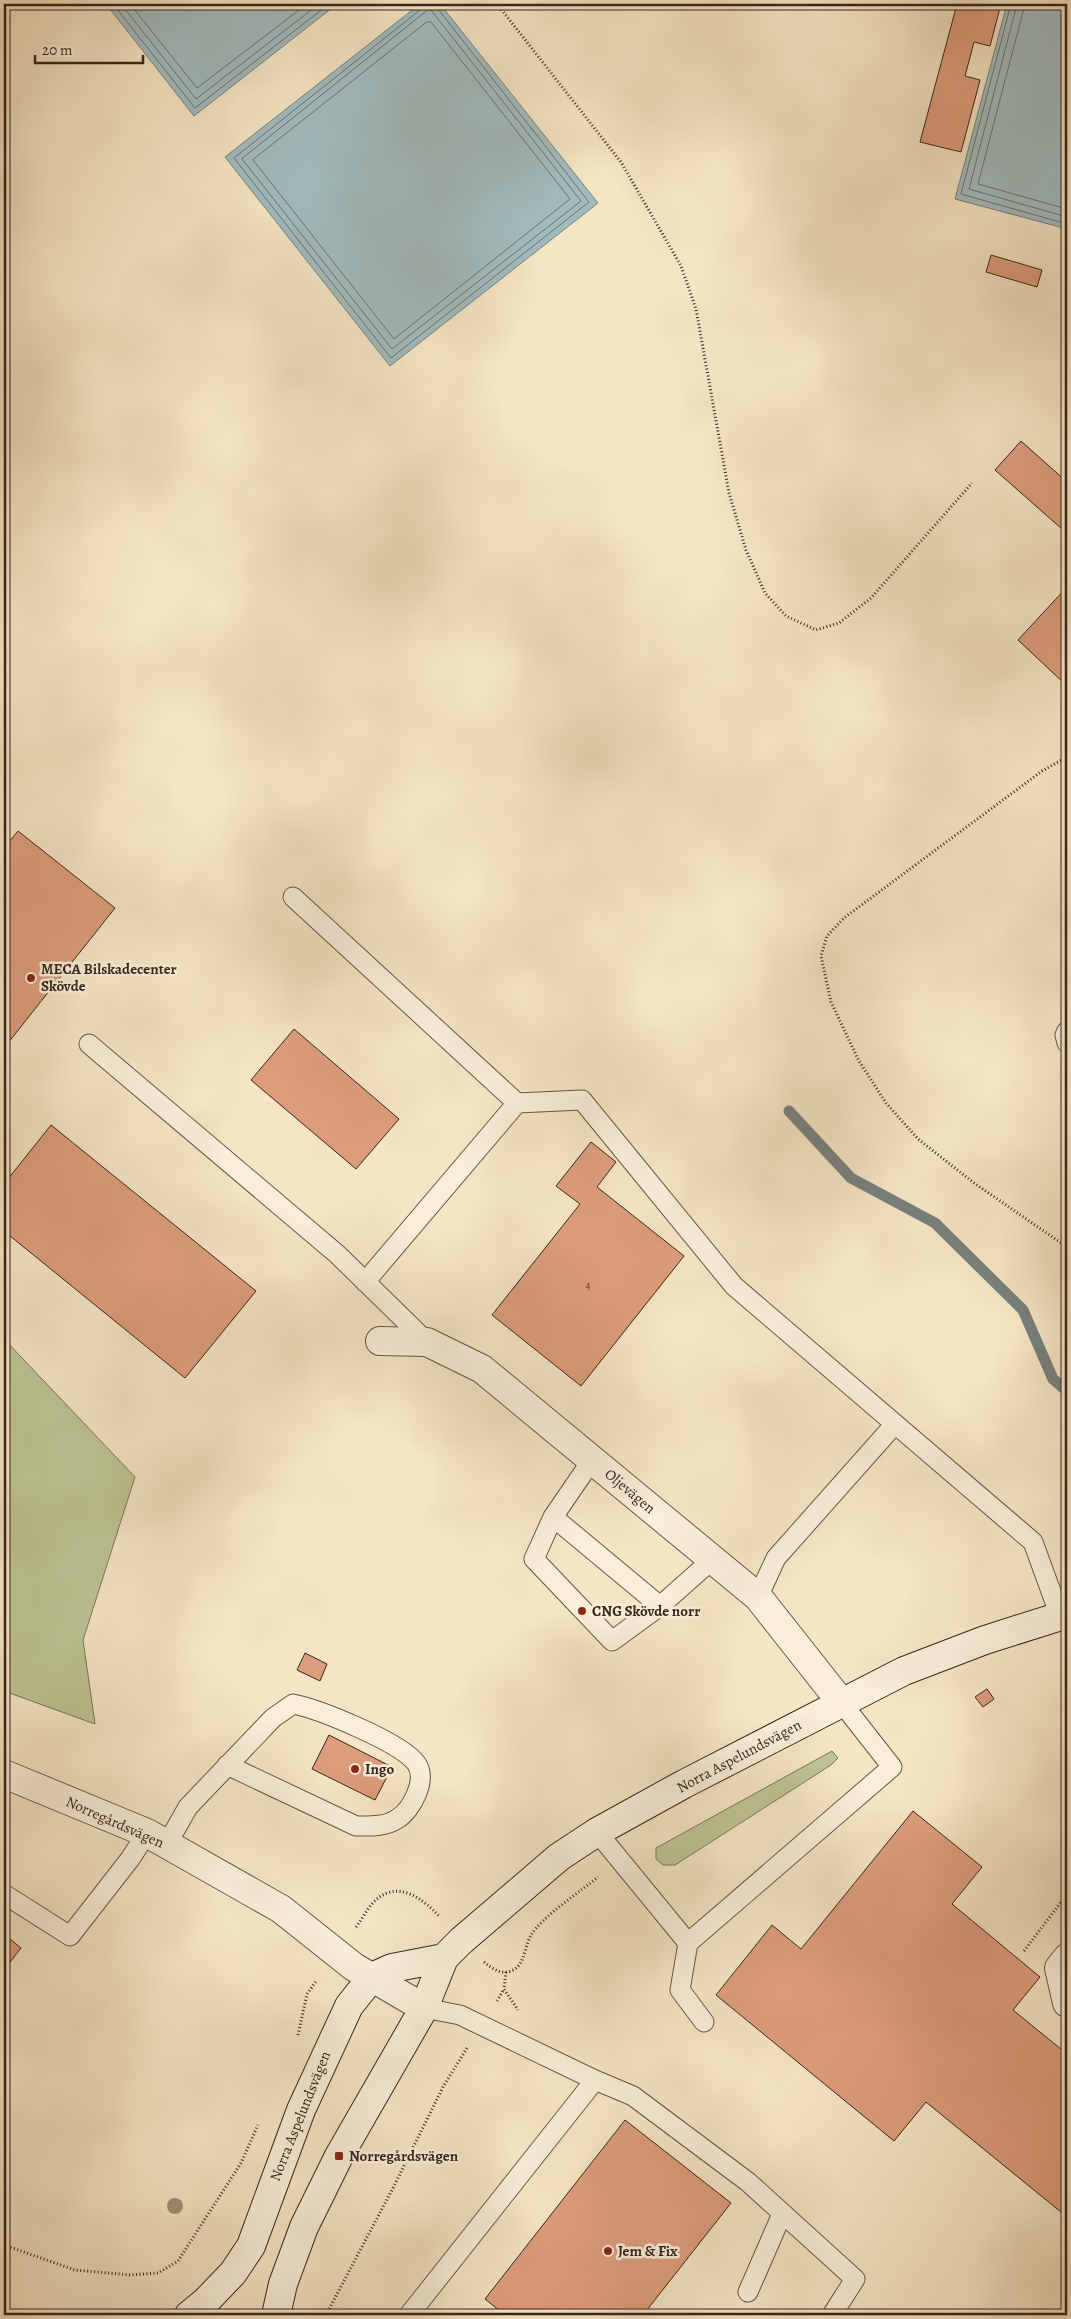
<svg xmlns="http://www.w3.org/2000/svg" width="1071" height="2319" font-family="Alegreya,serif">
	<rect width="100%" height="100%" fill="#f5e5c4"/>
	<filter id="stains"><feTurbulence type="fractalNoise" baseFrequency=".004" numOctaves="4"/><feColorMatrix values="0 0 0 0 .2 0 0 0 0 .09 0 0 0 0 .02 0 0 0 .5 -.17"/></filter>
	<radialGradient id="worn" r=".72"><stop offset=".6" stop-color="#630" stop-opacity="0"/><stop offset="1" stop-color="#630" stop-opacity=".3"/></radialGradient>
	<!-- green -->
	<path fill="#bdc494" stroke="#7a7458" d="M4 1339 135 1477 83 1640 95 1724 4 1691Z
		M832 1751 838 1758 831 1765 675 1865H663L656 1859V1848Z"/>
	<!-- water -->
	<path fill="#a1bcbf" stroke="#77807e" d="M106 4H337L194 116Z
		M420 4H440L598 203 390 366 225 157Z
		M1007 4H1067V229L955 199Z"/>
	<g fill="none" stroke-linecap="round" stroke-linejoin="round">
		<!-- shore -->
		<path stroke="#6c706e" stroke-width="1" d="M113 4 195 108 329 4
			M121 4 196 99 319 4
			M130 4 197 88 307 4
			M422 4 420 10 234 158 391 358 589 202 438 9 437 4
			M1011 4 961 194 1067 224
			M1017 4 969 189 1067 217
			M1025 4 978 184 1067 209
			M428 10H431L581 201 392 349 242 159Z
			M427 22H431L570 199 394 339 253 160Z"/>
		<!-- stream -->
		<path stroke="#77807e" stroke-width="11" d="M789 1111 851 1178 935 1223 1023 1310 1053 1379 1067 1391"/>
	</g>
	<!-- building -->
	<path fill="#dd9d7c" stroke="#38251c" d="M957 4H1001L990 46 974 42 965 76 980 80 961 152 920 142Z
		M991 255 1042 270 1037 287 986 272Z
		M1021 441 1067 482V524L1062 529 995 470Z
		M1067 587V686L1018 640Z
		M18 831 115 908 4 1048V848Z
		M294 1029 399 1119 356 1169 251 1080Z
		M51 1125 256 1291 185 1378 4 1231V1184Z
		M591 1142 616 1162 597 1187 684 1256 581 1386 492 1315 580 1204 556 1186Z
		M305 1653 327 1664 320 1681 297 1670Z
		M987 1689 994 1699 983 1707 975 1697Z
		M329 1735 392 1767 375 1800 312 1769Z
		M913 1811 982 1867 952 1904 1040 1977 1013 2010 1067 2054V2217L926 2102 894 2141 716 1995 772 1925 801 1949Z
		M4 1934 21 1948 4 1970Z
		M625 2120 731 2203 643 2315H505L485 2299Z"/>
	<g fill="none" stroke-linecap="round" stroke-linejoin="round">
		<!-- lane casing -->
		<g stroke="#675546" stroke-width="21">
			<path id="lane" d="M293 897 517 1103 365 1282
				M1067 1031 1065 1035 1067 1043
				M89 1044 337 1254 427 1342
				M517 1103 582 1100 734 1286 1033 1542 1060 1616
				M592 1460 553 1517 660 1606 713 1559
				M553 1517 534 1559 612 1641 660 1606
				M758 1597 776 1558 895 1424
				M597 1832 688 1943 680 1990 704 2022
				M167 1844 188 1807 273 1718 293 1704C319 1709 400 1742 416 1763 428 1779 412 1810 397 1819 385 1827 370 1826 356 1826L227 1765
				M4 1894 70 1936 130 1859 147 1833
				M688 1943 892 1767 841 1702
				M424 2008 460 2015 595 2080 633 2096 748 2182 855 2279 832 2315
				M748 2292 782 2214
				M409 2315 595 2080"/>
		</g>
		<!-- street casing -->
		<g stroke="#675546" stroke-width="30">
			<path id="street" d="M380 1341 427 1342 482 1369 758 1597 841 1702
				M4 1774 147 1833 281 1909 354 1967 424 2008
				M1067 1958 1059 1968 1067 2003"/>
		</g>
		<!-- secondary casing -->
		<g stroke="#38251c" stroke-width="30">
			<path id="secondary" d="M189 2315 206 2301 233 2273 251 2246 301 2110 349 2006 372 1977 392 1968 444 1958
				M276 2315 283 2284 304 2227 339 2156 424 2008 444 1958 461 1941 559 1857 597 1832 684 1784 904 1671 985 1640 1067 1614"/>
		</g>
		<!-- path -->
		<path stroke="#38251c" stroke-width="3" stroke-dasharray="1 2.5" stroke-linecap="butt" d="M497 4 621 162 681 266 696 309 729 493 746 550 765 593 786 616 816 630 839 623 871 598 972 483
			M1067 757 1042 771 844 918 827 936 821 956 831 1002 859 1061 886 1103 918 1139 974 1183 1067 1247
			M356 1927C363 1918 369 1905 377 1899 400 1880 424 1900 440 1917
			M1024 1951 1061 1902
			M484 1962C494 1970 503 1976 515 1969 525 1962 525 1945 531 1935 543 1916 580 1892 598 1877
			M506 1972 504 1989 518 2010
			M497 2001 504 1989
			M298 2035 307 1994 317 1980
			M4 2245 75 2270 130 2275 158 2273 178 2261 241 2163 258 2125
			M326 2315 393 2188 443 2087 467 2048"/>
		<!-- lane -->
		<use href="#lane" stroke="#f8eed9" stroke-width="19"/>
		<!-- street -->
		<use href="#street" stroke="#f8eed9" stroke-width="28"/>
		<!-- secondary -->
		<use href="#secondary" stroke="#f8eed9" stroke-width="28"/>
	</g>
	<!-- trees -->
	<circle fill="#9f9178" cx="175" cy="2206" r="8"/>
	<!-- markers -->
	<g fill="#8f2418" stroke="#f8eed9" stroke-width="2">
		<circle cx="31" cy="978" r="5"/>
		<circle cx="582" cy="1611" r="5"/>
		<circle cx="355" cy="1769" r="5"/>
		<rect x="334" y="2151" width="10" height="10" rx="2.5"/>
		<circle cx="608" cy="2251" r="5"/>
	</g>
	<g text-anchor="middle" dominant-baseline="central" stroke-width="5" stroke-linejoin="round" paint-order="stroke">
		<!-- number labels -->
		<g font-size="12" fill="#614334">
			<text x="588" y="1285">4</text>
		</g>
		<!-- poi labels -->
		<g font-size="15" font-weight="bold" fill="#38251c" stroke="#f8eed9" text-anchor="start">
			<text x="41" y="969">MECA Bilskadecenter<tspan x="41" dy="17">Skövde</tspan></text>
			<text x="592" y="1611">CNG Skövde norr</text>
			<text x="365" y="1769">Ingo</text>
			<text x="349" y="2156">Norregårdsvägen</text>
			<text x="618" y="2251">Jem &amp; Fix</text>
		</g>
		<!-- street labels -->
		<g font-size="15" fill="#38251c" stroke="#f8eed9">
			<text transform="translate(630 1491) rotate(40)">Oljevägen</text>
			<text transform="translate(739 1756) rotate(-28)">Norra Aspelundsvägen</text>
			<text transform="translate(115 1822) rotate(24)">Norregårdsvägen</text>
			<text transform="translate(300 2116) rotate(-68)">Norra Aspelundsvägen</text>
		</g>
	</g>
	<!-- margin -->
	<rect width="1071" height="2319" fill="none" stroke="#f5e5c4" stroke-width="20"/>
	<rect x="5" y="5" width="1061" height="2309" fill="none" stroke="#38251c" stroke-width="2.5"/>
	<rect x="10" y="10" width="1051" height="2299" fill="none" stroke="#38251c"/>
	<!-- scale -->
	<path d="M35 55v8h108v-8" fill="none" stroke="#38251c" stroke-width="2.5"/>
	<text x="42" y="55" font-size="15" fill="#38251c" stroke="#f8eed9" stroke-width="4" paint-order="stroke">20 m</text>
	<rect width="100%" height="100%" filter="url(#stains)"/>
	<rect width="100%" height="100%" fill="url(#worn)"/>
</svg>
